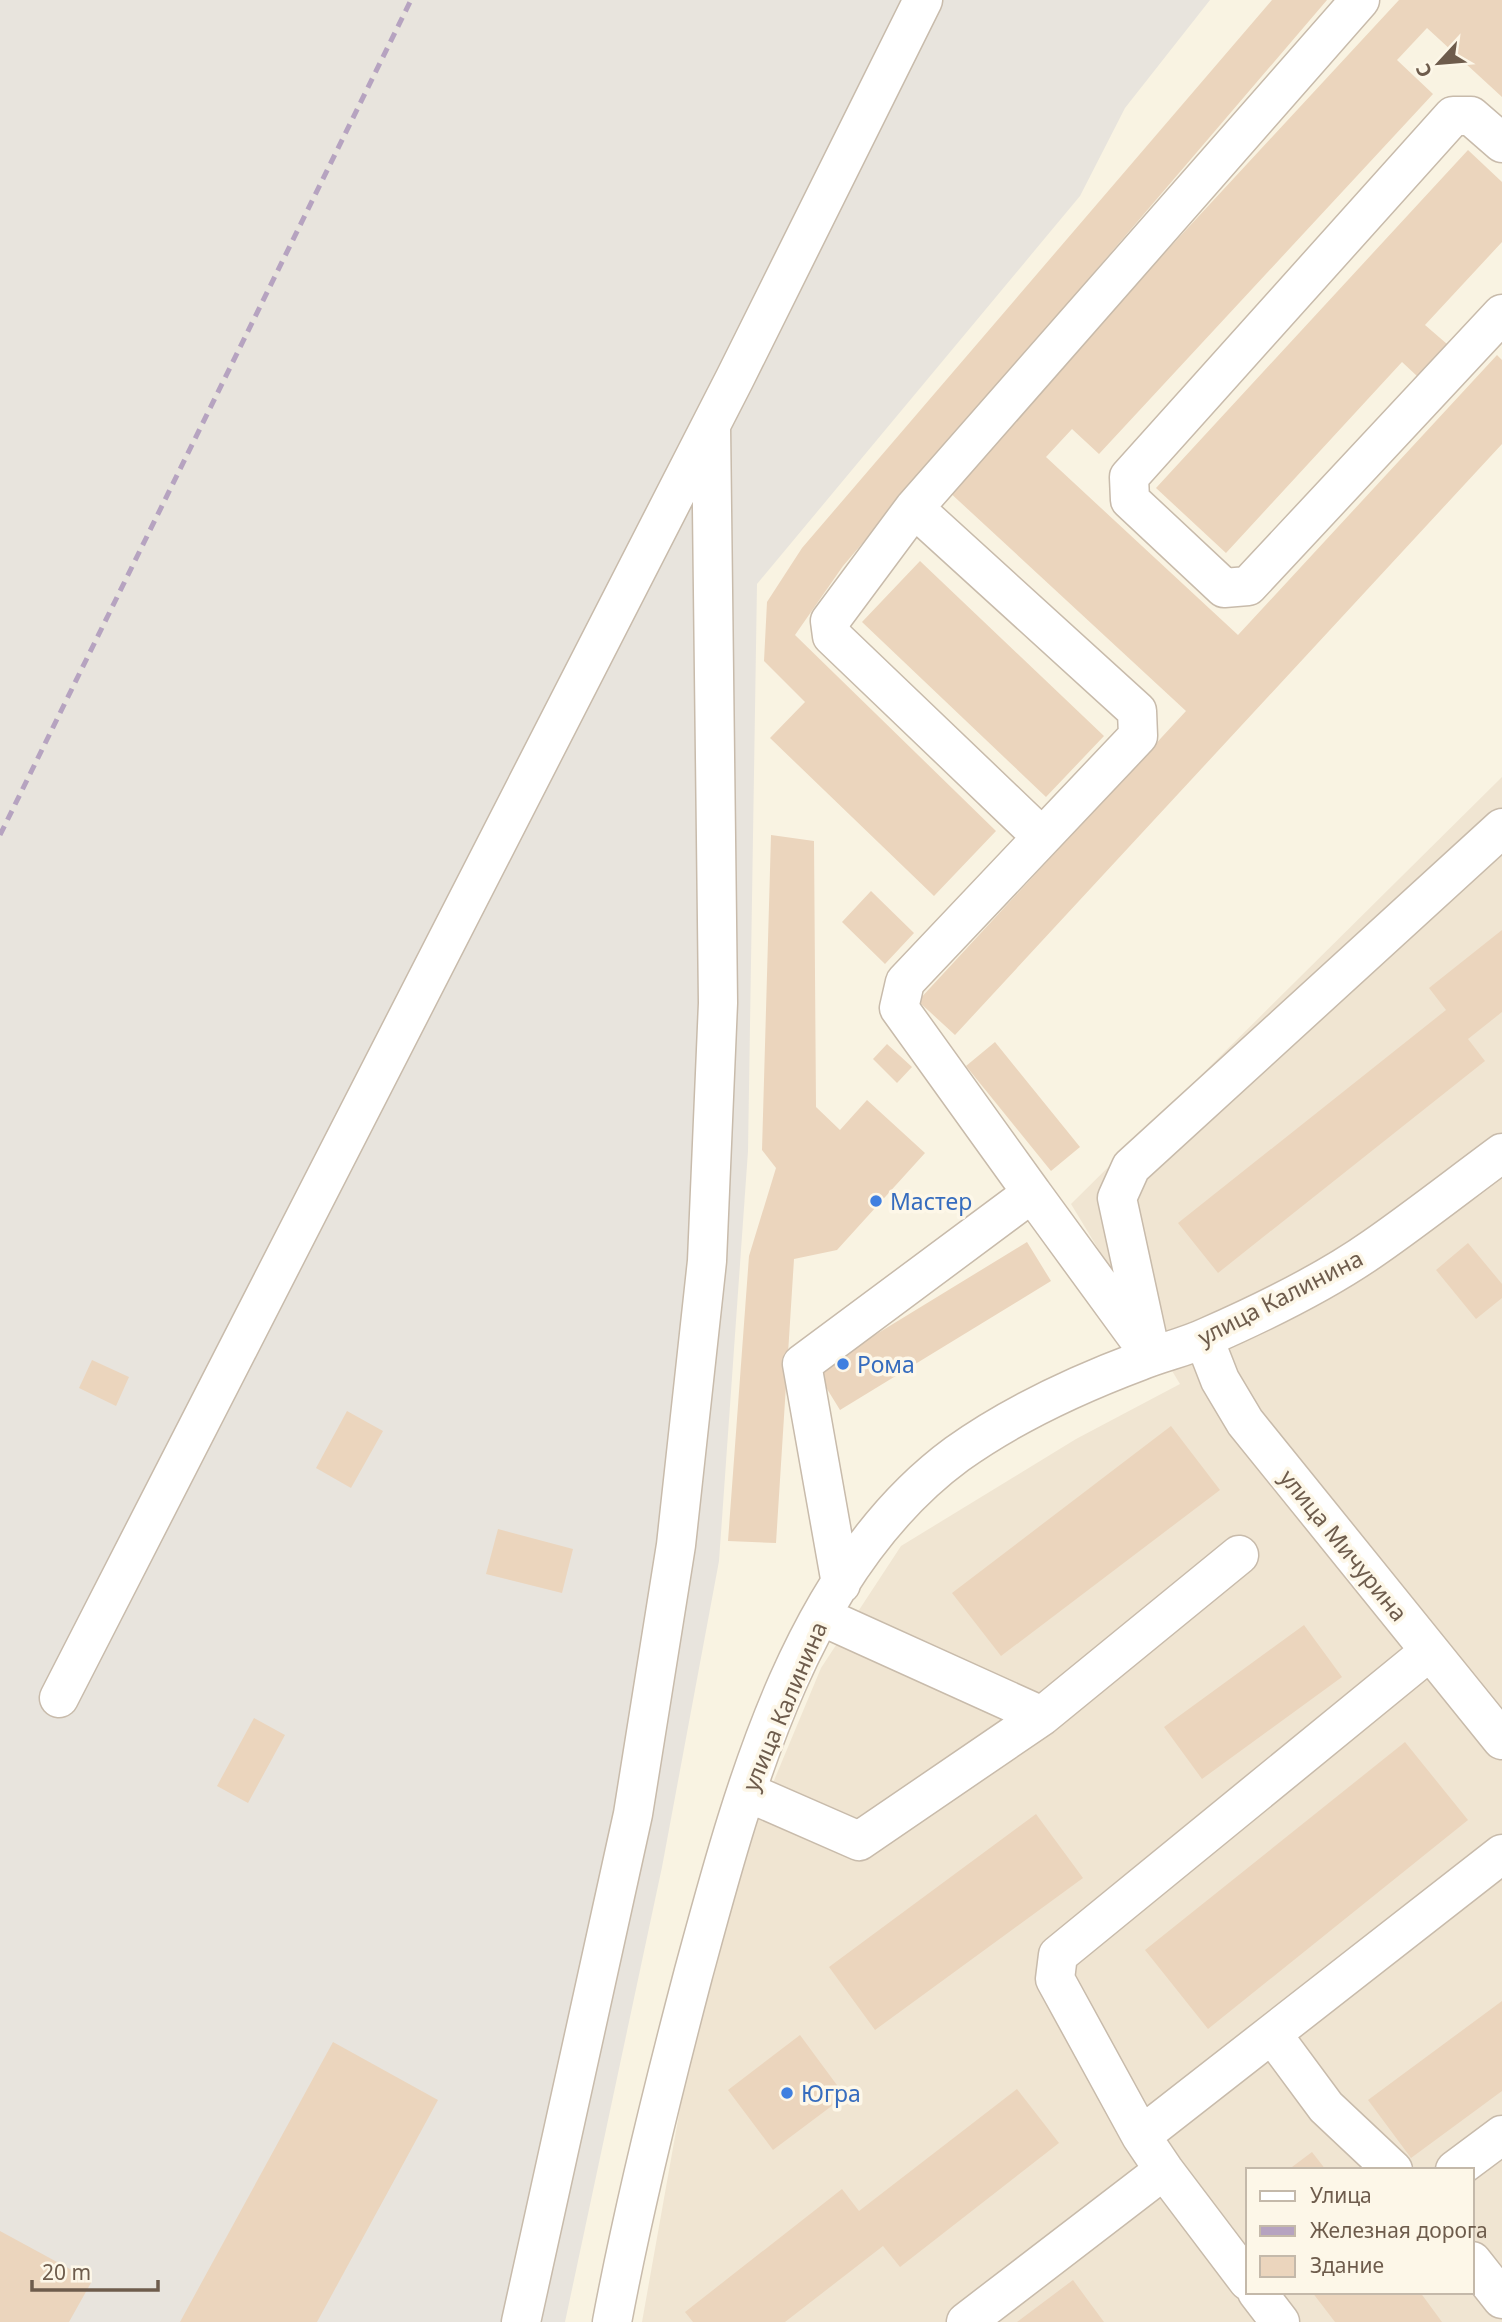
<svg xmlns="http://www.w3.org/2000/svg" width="1502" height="2322" font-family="'Noto Sans',sans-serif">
	<rect width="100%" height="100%" fill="#f9f3e2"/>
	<!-- residential -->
	<path fill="#f0e5d2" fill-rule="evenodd" d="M1502 777V2322H642L684 2086 727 1893 821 1668 901 1546 1076 1439 1180 1384 1071 1204ZM1248 2170H1472V2292H1248Z"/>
	<!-- industrial -->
	<path fill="#e8e4dd" d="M0 0H1210L1125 108 1080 196 757 584 748 1151 719 1561 662 1867 565 2322H0Z"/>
	<!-- building -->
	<path fill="#ebd5bd" d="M1272 0H1327L843 566 795 635 996 831 934 896 770 738 805 702 764 661 767 602 802 548Z
		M1399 0H1502V97L1427 28 1397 60 1433 94 1099 454 1072 429 1046 457 1238 635 1497 355 1502 360V444L955 1035 918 1001 1186 711 946 489Z
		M1468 150 1502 182V242L1425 325 1447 344 1417 376 1402 362 1226 553 1156 488Z
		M920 561 1104 736 1046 797 862 622Z
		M771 835 814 841 816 1107 840 1130 867 1100 925 1153 837 1250 794 1259 776 1543 728 1541 749 1256 776 1168 762 1150Z
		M871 891 914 933 885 964 842 922Z
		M1502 930V1012L1468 1039 1485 1061 1218 1273 1178 1223 1446 1010 1429 988Z
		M995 1042 1080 1147 1051 1171 966 1066Z
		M887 1044 912 1067 897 1083 873 1059Z
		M1027 1242 1051 1281 840 1410 816 1371Z
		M1468 1243 1502 1284V1298L1476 1319 1436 1270Z
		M92 1360 129 1377 116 1406 79 1388Z
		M347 1411 383 1431 351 1488 316 1468Z
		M1171 1426 1220 1490 1001 1656 952 1593Z
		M498 1529 573 1549 562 1593 486 1574Z
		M1304 1625 1342 1677 1202 1779 1164 1727Z
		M254 1718 285 1735 248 1803 217 1786Z
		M1405 1742 1468 1820 1208 2029 1145 1950Z
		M1036 1814 1083 1878 875 2030 829 1967Z
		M1502 2001V2091L1411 2158 1368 2100Z
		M800 2035 845 2096 773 2150 728 2090Z
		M333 2042 438 2100 317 2322H180Z
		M1017 2089 1059 2143 900 2267 883 2246 785 2322H693L685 2312 842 2189 859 2211Z
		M1312 2152 1326 2170H1288Z
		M0 2231 92 2281 69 2322H0Z
		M1073 2280 1104 2322H1017Z
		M1312 2292H1420L1442 2322H1335Z"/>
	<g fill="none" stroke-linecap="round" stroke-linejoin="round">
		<!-- minor casing -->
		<g stroke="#c8bbab" stroke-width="41">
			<path id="minor" d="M1502 143 1471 116H1453L1129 477 1130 500 1224 588 1248 586 1502 314
				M914 508 1137 711 1138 736 905 982 899 1008 1032 1193
				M1042 837 832 636 830 621 914 508 1360 0
				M1204 1339 1220 1380 1245 1422 1502 1740
				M1148 1341 1117 1198 1131 1167 1502 828
				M841 1584 802 1364 1032 1193 1151 1356
				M821 1616 1042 1716 1239 1555
				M59 1698 735 378 923 0
				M747 1792 859 1841 1042 1716
				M1272 2034 1326 2107 1393 2170
				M1141 2136 1502 1854
				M1455 2170 1502 2135
				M1472 2261 1502 2299
				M1248 2281 1164 2170 1141 2136 1055 1979 1058 1955 1430 1651
				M1257 2292 1280 2322
				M521 2322 633 1814 676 1545 707 1261 718 1003 711 426
				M612 2322C634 2205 663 2089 693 1975 742 1795 799 1570 957 1454 1013 1414 1076 1385 1140 1361 1162 1352 1186 1347 1207 1337 1264 1312 1324 1283 1375 1247 1418 1217 1460 1184 1502 1153
				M966 2322 1164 2170"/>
		</g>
		<!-- minor -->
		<use href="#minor" stroke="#fff" stroke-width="38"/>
		<!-- rail -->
		<path stroke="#b6a3c0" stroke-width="5" stroke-dasharray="10 7" stroke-linecap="butt" d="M0 835 411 0"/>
	</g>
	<!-- markers -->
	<g fill="#3f7fe0" stroke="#fdf7e8" stroke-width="2.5">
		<circle cx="876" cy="1201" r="7"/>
		<circle cx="843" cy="1364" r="7"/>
		<circle cx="787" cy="2093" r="7"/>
	</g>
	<g text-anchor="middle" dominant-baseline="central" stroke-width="7" stroke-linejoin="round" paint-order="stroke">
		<!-- shop labels -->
		<g font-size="23" fill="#366cbe" stroke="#fdf7e8" text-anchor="start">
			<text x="890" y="1201">Мастер</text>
			<text x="857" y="1364">Рома</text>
			<text x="801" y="2093">Югра</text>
		</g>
		<!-- street labels -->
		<g font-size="23" fill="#6e5c4c" stroke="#fdf7e8">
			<text transform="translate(1280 1297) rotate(-27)">улица Калинина</text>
			<text transform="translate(1344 1545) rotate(51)">улица Мичурина</text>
			<text transform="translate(784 1706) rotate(-67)">улица Калинина</text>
		</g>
	</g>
	<!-- legend -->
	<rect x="1246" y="2168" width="228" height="126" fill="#fdf7e8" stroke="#c4b9aa" stroke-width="2"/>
	<rect x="1260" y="2191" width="35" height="10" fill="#ffffff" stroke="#c4b9aa" stroke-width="2"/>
	<text x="1310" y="2203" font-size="21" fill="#6e5c4c">Улица</text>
	<rect x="1260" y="2226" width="35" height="10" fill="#b6a3c0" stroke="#c4b9aa" stroke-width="2"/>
	<text x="1310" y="2238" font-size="21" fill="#6e5c4c">Железная дорога</text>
	<rect x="1260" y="2256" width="35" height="21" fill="#ebd5bd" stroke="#c4b9aa" stroke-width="2"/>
	<text x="1310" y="2273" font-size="21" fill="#6e5c4c">Здание</text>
	<!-- north arrow -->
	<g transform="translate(1439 63) rotate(244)" stroke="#fdf7e8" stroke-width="5" paint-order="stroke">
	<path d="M0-5L12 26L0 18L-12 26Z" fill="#6e5c4c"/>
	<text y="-10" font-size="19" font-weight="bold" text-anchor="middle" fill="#6e5c4c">С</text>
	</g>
	<!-- scale -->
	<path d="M32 2280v10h126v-10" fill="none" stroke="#6e5c4c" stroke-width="3.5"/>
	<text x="42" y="2280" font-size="21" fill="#6e5c4c" stroke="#fdf7e8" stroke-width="5" paint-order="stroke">20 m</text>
</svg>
